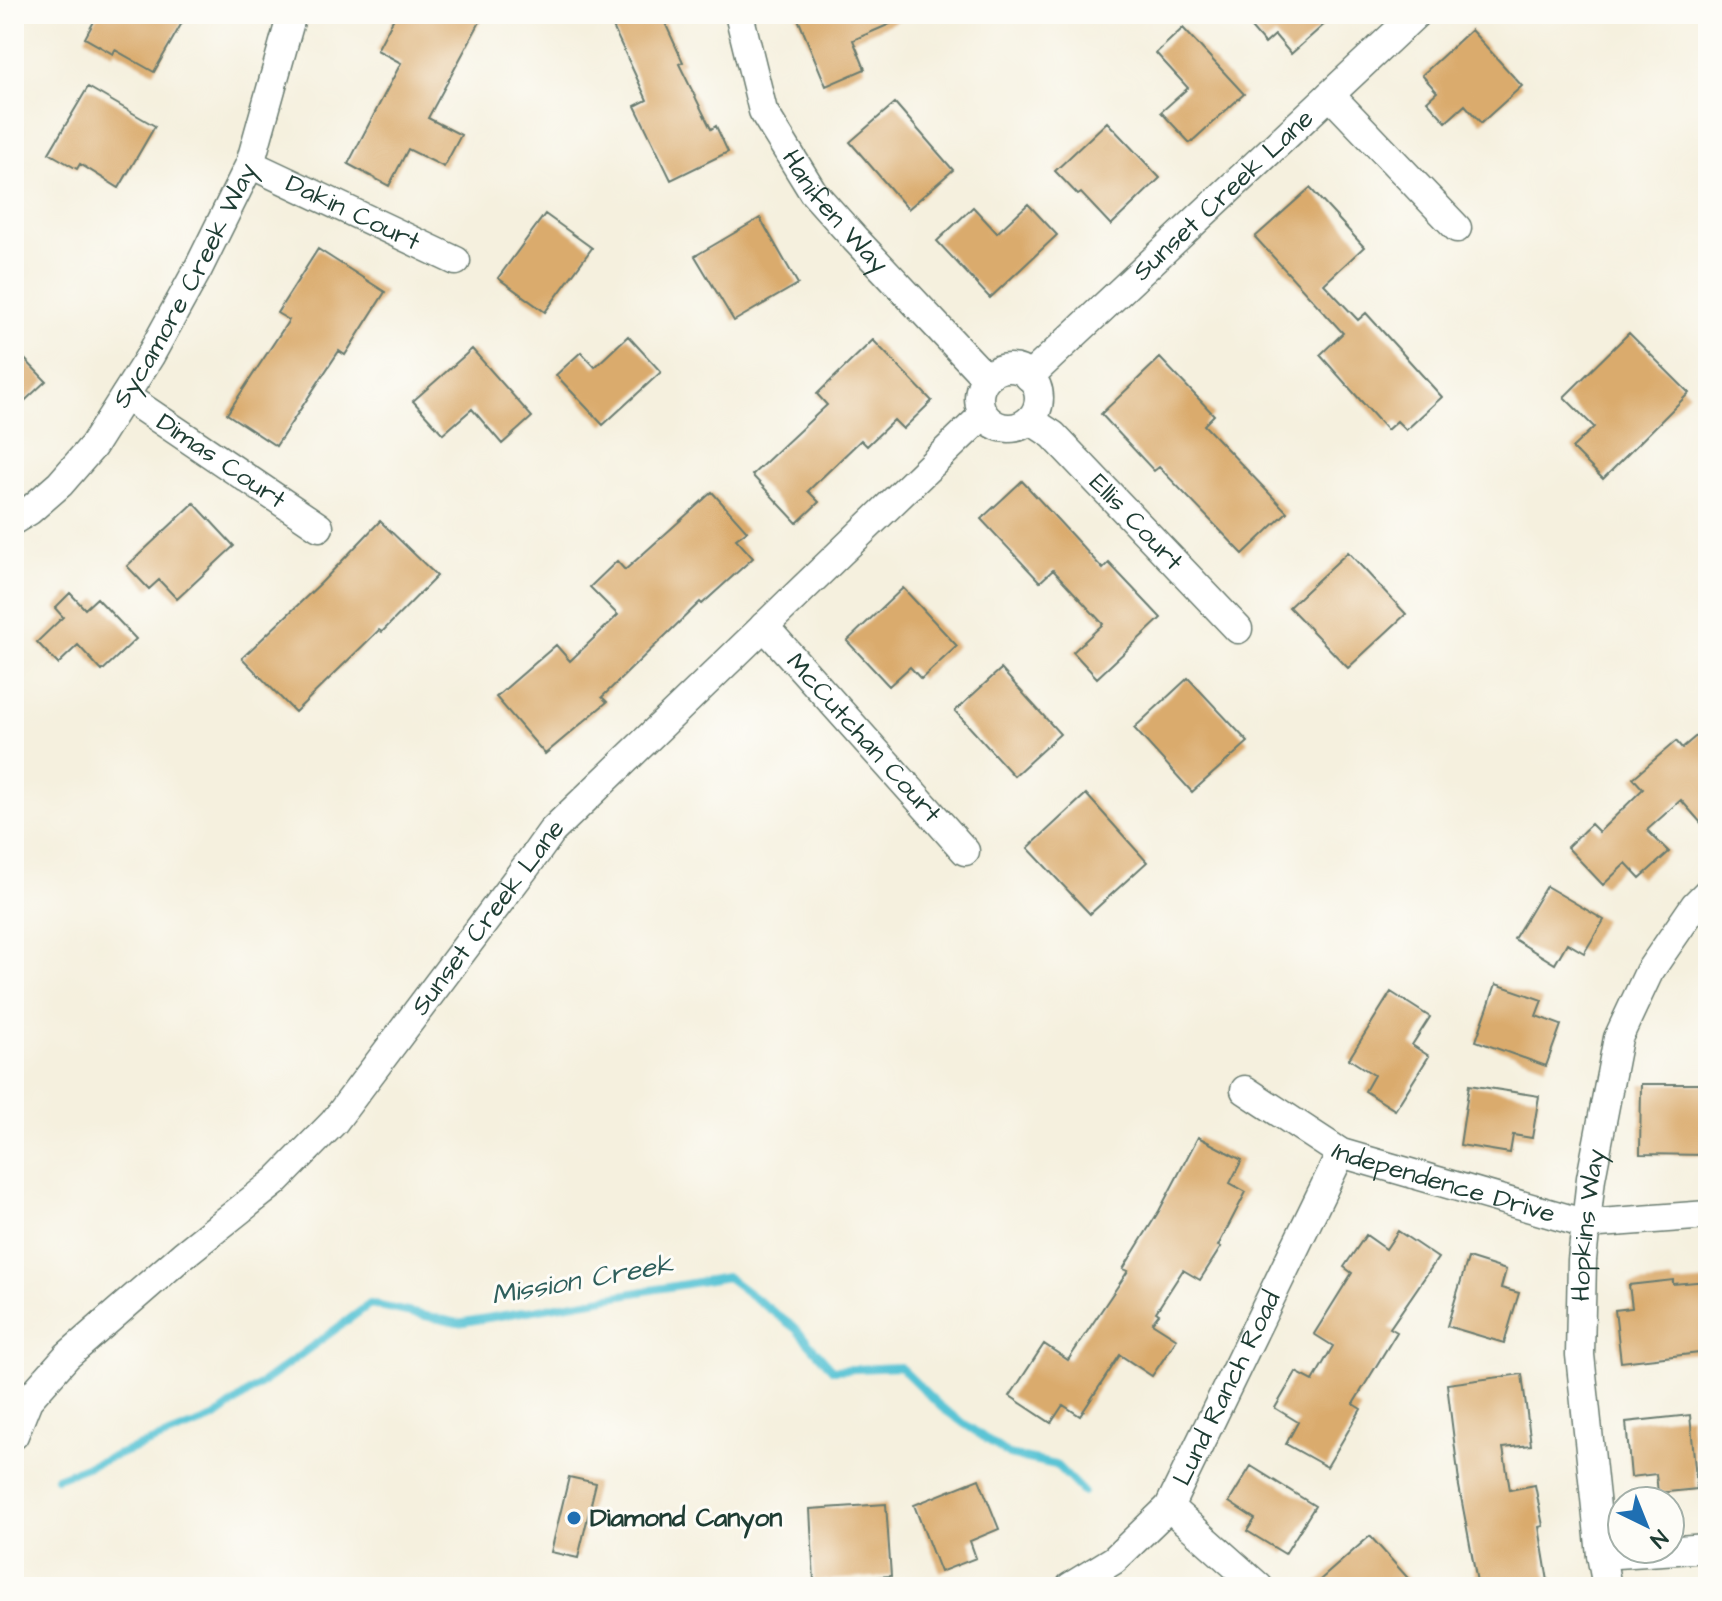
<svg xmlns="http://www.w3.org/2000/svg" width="1722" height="1601" font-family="'Architects Daughter',sans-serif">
	<rect width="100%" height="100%" fill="#fdfcf7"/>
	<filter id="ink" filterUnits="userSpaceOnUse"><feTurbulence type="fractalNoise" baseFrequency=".0125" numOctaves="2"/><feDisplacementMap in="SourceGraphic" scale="16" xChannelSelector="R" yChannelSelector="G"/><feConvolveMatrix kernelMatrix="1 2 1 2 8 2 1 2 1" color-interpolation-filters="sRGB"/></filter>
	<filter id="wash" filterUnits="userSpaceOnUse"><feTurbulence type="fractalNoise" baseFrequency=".006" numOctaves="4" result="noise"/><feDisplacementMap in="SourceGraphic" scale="32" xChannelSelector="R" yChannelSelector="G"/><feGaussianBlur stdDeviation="1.8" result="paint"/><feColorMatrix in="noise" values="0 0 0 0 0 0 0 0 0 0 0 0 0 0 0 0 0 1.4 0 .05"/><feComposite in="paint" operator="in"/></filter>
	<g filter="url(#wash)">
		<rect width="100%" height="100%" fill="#f5f0de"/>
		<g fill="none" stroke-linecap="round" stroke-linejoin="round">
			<!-- stream -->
			<path stroke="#5ac4d5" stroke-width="8" d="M57 1478 214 1418 370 1304 458 1323 727 1277 796 1329 833 1370 900 1367 942 1408 1009 1455 1056 1465 1083 1492"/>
		</g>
		<g id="blocks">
			<!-- building -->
			<path fill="#daab6d" d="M98 14H187L154 72 115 50 113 54 85 38Z
				M396 14H469L481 20 428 118 461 135 444 167 408 149 389 186 348 164 401 63 377 50Z
				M607 14H661L683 62 679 64 711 129 716 126 728 152 671 180 635 106 647 100Z
				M796 14H913L853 40 865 69 826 86Z
				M1239 14H1336L1291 54 1275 35 1265 44Z
				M1183 28 1244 94 1190 143 1161 112 1188 88 1156 53Z
				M1471 30 1522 86 1481 123 1465 105 1446 122 1427 101 1437 92 1422 75Z
				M88 87 155 126 119 188 80 164 77 169 49 153Z
				M895 103 953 170 908 209 850 142Z
				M1107 122 1160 178 1111 225 1081 193 1078 195 1055 171Z
				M1310 188 1364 247 1324 284 1358 320 1366 313 1442 397 1406 430 1397 421 1387 430 1320 355 1343 333 1255 237Z
				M1028 204 1057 235 990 298 937 241 973 207 997 233Z
				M545 214 592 248 545 312 498 278Z
				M760 218 798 284 734 321 695 256Z
				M318 249 385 292 345 355 339 351 276 446 227 414 289 320 277 313Z
				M1629 333 1689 393 1603 479 1572 448 1594 427 1564 397Z
				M628 336 661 372 603 425 556 375 581 352 595 367Z
				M873 340 932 401 903 429 894 420 867 446 861 440 808 491 819 502 797 523 752 475 827 405 817 394Z
				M14 348 46 381 14 411Z
				M472 349 532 417 502 444 472 409 443 434 413 401Z
				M1160 358 1214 415 1204 425 1287 512 1243 554 1159 467 1154 471 1101 414Z
				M1022 481 1103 569 1109 563 1161 618 1097 678 1073 652 1103 624 1053 570 1040 582 981 519Z
				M712 492 747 531 736 539 753 558 702 604 700 602 602 697 607 702 545 754 496 697 556 645 570 661 618 615 590 587 617 561 625 570Z
				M194 503 234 546 177 599 159 580 149 589 127 566Z
				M380 521 437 576 382 632 379 630 295 712 242 658 321 583Z
				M1348 552 1406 614 1348 668 1289 607Z
				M903 588 957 646 921 679 910 667 889 686 847 641Z
				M70 593 85 609 97 598 136 639 102 671 78 645 58 664 37 642 63 617 55 608Z
				M1001 669 1060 734 1014 776 955 711Z
				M1188 678 1248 742 1192 792 1134 728Z
				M1708 726V831L1681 800 1647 830 1669 852 1640 878 1626 863 1603 885 1567 847 1591 824 1599 832 1643 789 1633 778 1676 741 1682 748Z
				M1086 794 1147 862 1090 914 1028 848Z
				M1546 886 1604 920 1584 953 1567 943 1555 964 1514 939Z
				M1496 984 1542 1000 1536 1016 1561 1025 1546 1066 1476 1041Z
				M1391 992 1430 1017 1412 1045 1429 1056 1395 1110 1365 1091 1374 1075 1349 1059Z
				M1641 1084H1708V1155L1640 1154Z
				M1469 1085 1539 1096 1532 1138 1513 1135 1510 1153 1460 1145Z
				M1198 1137 1242 1160 1230 1183 1246 1192 1218 1246 1221 1247 1200 1280 1183 1270 1156 1312 1159 1314 1152 1323 1177 1339 1152 1376 1120 1355 1080 1416 1063 1405 1051 1423 1010 1396 1044 1344 1068 1360 1128 1271 1123 1269 1159 1211Z
				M1398 1231 1438 1258 1390 1328 1397 1332 1353 1404 1361 1409 1327 1467 1286 1444 1298 1422 1275 1408 1296 1372 1313 1381 1333 1346 1314 1334 1352 1273 1344 1267 1366 1235 1386 1249Z
				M1468 1258 1506 1270 1501 1288 1519 1293 1504 1343 1447 1326Z
				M1673 1280V1284L1708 1281V1352L1621 1362 1615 1310 1632 1308 1629 1285Z
				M1522 1374 1531 1445 1503 1448 1510 1490 1535 1485 1543 1526 1539 1527 1549 1587H1478L1458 1481H1459L1447 1384Z
				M1690 1415 1697 1489 1658 1493 1656 1474 1631 1477 1626 1422Z
				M1251 1466 1315 1506 1285 1554 1247 1531 1255 1519 1229 1502Z
				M569 1477 596 1483 578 1558 551 1552Z
				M979 1479 999 1529 970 1541 976 1558 940 1572 914 1505Z
				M886 1504 891 1576 814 1581 810 1509Z
				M1370 1536 1416 1587H1312Z"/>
		</g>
	</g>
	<g filter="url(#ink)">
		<use href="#blocks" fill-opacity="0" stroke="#6a7c70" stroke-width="2"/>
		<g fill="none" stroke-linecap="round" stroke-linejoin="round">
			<!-- minor casing -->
			<g stroke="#6a7c70" stroke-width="31">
				<g id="minor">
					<path id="s1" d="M739 14 763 111 813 192 855 239 986 378"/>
					<path d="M1330 95 1457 228"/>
					<path id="s2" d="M250 164 456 261"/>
					<circle cx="1009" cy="398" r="30"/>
					<path id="s3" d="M1029 377 1416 14"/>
					<path id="s4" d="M125 396 319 527"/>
					<path id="s5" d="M1030 420 1053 435 1238 629"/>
					<path id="s6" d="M14 520 29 511 60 484 93 446 150 356 198 269 250 164 292 14"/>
					<path id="s7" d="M764 626 965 851"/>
					<path id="s8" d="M1245 1090 1341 1153 1586 1224 1708 1215"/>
					<path id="s9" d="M14 1435 28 1400 67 1356 183 1255 276 1181 334 1122 537 852 552 831 983 415"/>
					<path d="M1169 1507 1259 1587"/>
					<path d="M1601 1555 1708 1548"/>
					<path id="s10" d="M1070 1587 1114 1560 1169 1507 1341 1153"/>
					<path id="s11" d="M1607 1587 1601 1555 1580 1355 1582 1260 1591 1178 1618 1038 1649 972 1695 905 1708 892"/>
				</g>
			</g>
			<!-- minor -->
			<use href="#minor" stroke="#fff" stroke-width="28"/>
		</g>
	</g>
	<!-- markers -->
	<circle fill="#1f6fb2" stroke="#fdfcf7" stroke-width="3" cx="574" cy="1518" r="8"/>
	<g text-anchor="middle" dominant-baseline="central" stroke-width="6" stroke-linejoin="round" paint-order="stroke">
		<!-- street labels -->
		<g font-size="26" fill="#1f3d34" stroke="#fdfcf7">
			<text stroke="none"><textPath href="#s3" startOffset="266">Sunset Creek Lane</textPath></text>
			<text stroke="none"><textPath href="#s1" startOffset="224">Hanifen Way</textPath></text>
			<text stroke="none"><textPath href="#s2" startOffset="114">Dakin Court</textPath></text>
			<text stroke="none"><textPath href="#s6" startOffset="294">Sycamore Creek Way</textPath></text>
			<text stroke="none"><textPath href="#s4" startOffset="116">Dimas Court</textPath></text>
			<text stroke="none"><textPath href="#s5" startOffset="148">Ellis Court</textPath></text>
			<text stroke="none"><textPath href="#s7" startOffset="150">McCutchan Court</textPath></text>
			<text stroke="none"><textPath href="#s9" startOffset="708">Sunset Creek Lane</textPath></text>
			<text stroke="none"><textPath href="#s8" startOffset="222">Independence Drive</textPath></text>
			<text stroke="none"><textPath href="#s11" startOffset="364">Hopkins Way</textPath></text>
			<text stroke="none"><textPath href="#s10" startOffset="260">Lund Ranch Road</textPath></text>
		</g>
		<!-- poi labels -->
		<g font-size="26" font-weight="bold" fill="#1f3d34" stroke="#fdfcf7" text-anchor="start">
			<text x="590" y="1518">Diamond Canyon</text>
		</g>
		<!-- water labels -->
		<g font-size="28" font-style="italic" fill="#2e5f5c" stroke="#fdfcf7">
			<text transform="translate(582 1280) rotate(-10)">Mission Creek</text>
		</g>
	</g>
	<!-- margin -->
	<rect width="1722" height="1601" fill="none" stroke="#fdfcf7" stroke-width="48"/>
	<!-- north arrow -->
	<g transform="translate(1646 1525) rotate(137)"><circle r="38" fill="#fdfcf7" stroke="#a4b0a9" stroke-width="2"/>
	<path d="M0-6L14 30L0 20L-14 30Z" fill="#1f6fb2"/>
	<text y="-12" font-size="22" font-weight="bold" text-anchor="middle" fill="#1f3d34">N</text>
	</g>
</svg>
